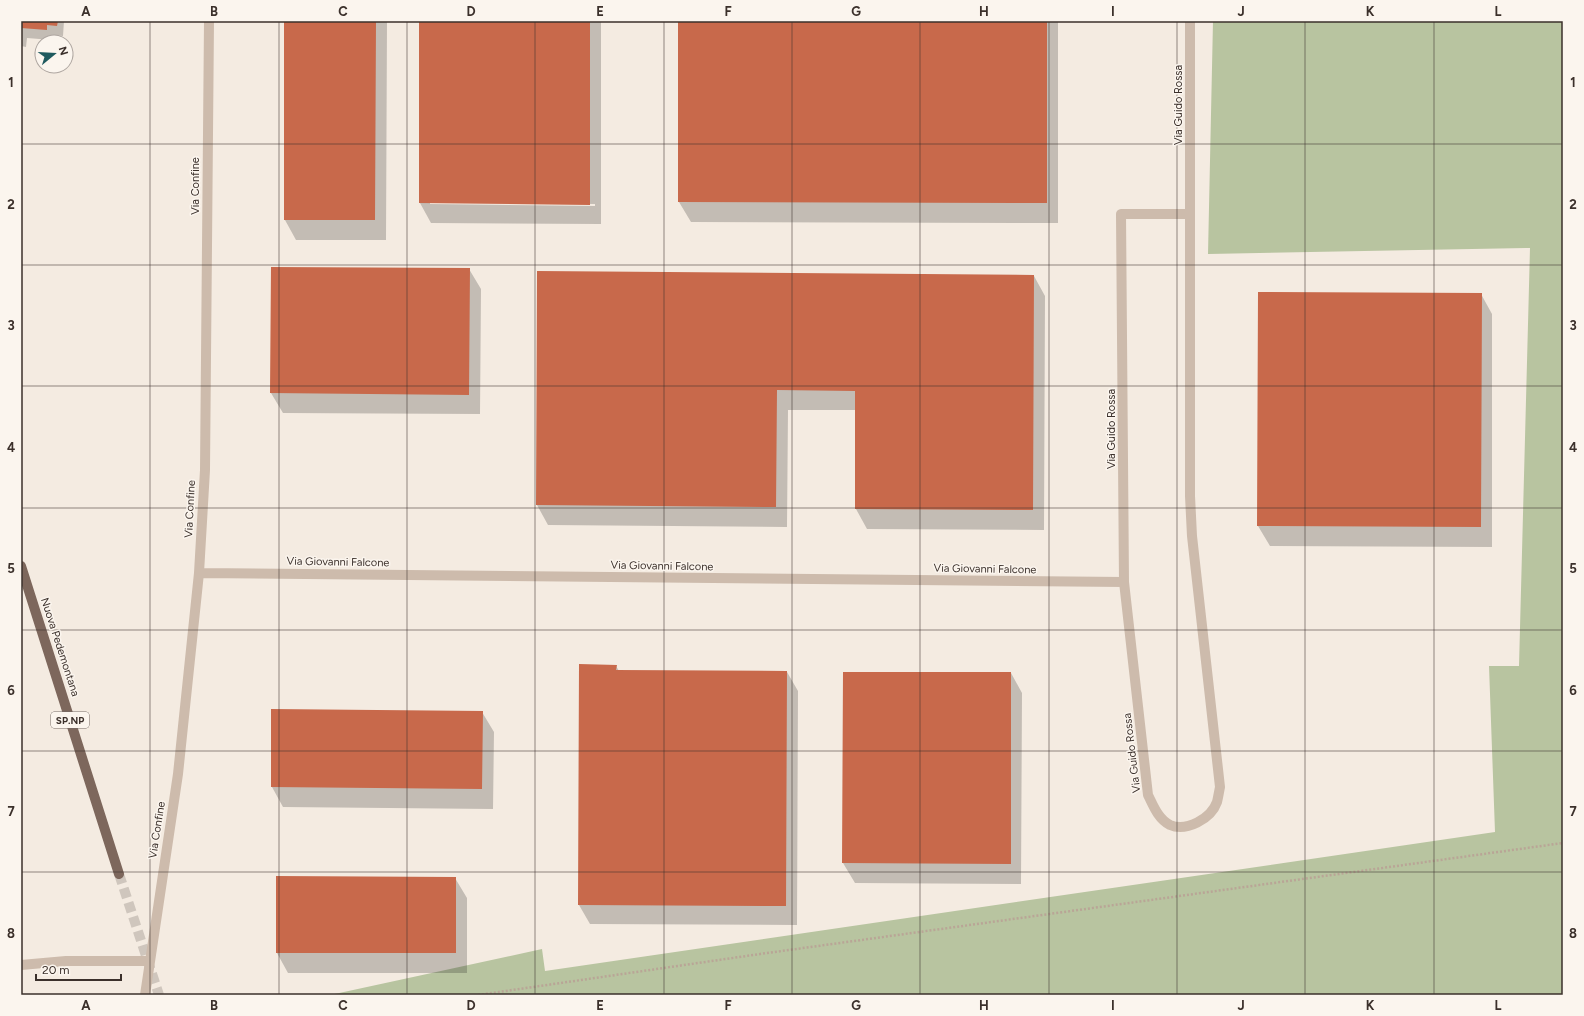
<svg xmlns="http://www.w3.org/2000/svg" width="1584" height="1016" font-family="Figtree,sans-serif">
	<rect width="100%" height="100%" fill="#f4ebe1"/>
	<!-- green -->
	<path fill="#b8c4a0" d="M1213 21H1563V995H330L542 949 545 971 1495 832 1489 666H1519L1530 248 1208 254Z"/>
	<!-- shadow -->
	<path fill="#0003" fill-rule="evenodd" d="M21 21H64L63 36 52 35V40L27 38 26 47 21 46Z
		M285 21H387L386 240H296L285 220Z
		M420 21H601V224L431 223 420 203ZM430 202 595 204V206L430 204Z
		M679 21H1058V223L691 222 679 202Z
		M469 269 481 289 480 414 283 413 271 393Z
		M538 272 1034 276 1045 296 1044 530 867 529 856 509V410H788L787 527 548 525 537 505Z
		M1259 293 1481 294 1492 314V547L1270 546 1258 526Z
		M616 666 619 671 787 672 798 691 797 925 590 924 579 905Z
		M844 673H1011L1022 693 1021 884 855 883 843 863Z
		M482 712 494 732 493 809 283 807 272 787Z
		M455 878 467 898V973H288L277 953Z"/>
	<!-- building -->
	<path fill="#c8694b" d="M21 21H58L57 26 47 25V30L21 28Z
		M284 21H376L375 220H284Z
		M419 21H590V205L419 203Z
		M678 21H1047V203L678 202Z
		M271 267 470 268 469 395 270 393Z
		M537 271 1034 275 1033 510 855 509V391L777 390 776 507 536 505Z
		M1258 292 1482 293 1481 527 1257 526Z
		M579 664 617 665 616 670 787 671 786 906 578 905Z
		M843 672H1011V864L842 863Z
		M271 709 483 711 482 789 271 787Z
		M276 876 456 877V953H276Z"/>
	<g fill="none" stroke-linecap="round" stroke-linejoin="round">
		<!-- primary-tunnel -->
		<path stroke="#cfc6bd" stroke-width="10" stroke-dasharray="10 5" stroke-linecap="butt" d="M119 874 159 995"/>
		<!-- path -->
		<path stroke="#b9a596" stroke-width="2.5" stroke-dasharray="2 2" stroke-linecap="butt" d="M478 995 760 954 1563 843"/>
		<!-- minor -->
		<path stroke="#cdbbac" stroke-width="10" d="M1190 21V496L1192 536 1220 787C1219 792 1218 798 1217 802 1211 819 1186 832 1170 825 1158 819 1153 805 1148 795L1124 582 1121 214H1190
			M199 573 1124 582
			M21 965 66 961H150
			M145 995 178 774 199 573 205 470 209 21"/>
		<!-- primary -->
		<path stroke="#7d675c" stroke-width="10" d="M21 566 119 874"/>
	</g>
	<!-- grid -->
	<path fill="none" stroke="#3b302b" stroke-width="1" stroke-opacity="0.55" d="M150 21V995M279 21V995M407 21V995M535 21V995M664 21V995M792 21V995M920 21V995M1049 21V995M1177 21V995M1305 21V995M1434 21V995M21 144H1563M21 265H1563M21 386H1563M21 508H1563M21 630H1563M21 751H1563M21 872H1563"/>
	<g text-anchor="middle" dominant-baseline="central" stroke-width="3" stroke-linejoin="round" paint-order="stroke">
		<!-- shield labels -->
		<rect fill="#fbf5ee" stroke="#756b66" stroke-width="1" x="51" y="712" width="38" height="16" rx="3"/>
		<g font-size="10" font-weight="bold" fill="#3b302b">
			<text x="70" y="720">SP.NP</text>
		</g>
		<!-- street labels -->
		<g font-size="11" fill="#3b302b" stroke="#fbf5ee">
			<text transform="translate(1178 105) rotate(-90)">Via Guido Rossa</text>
			<text transform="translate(195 186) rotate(-90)">Via Confine</text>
			<text transform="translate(1111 429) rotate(-90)">Via Guido Rossa</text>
			<text transform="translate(190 509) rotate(-87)">Via Confine</text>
			<text transform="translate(338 562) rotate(1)">Via Giovanni Falcone</text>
			<text transform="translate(662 566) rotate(1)">Via Giovanni Falcone</text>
			<text transform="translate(985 569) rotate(1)">Via Giovanni Falcone</text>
			<text transform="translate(60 647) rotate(72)">Nuova Pedemontana</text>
			<text transform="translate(1132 753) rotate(-97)">Via Guido Rossa</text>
			<text transform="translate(157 830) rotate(-81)">Via Confine</text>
		</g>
	</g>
	<!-- border -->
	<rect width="1584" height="1016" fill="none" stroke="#fbf5ee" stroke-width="44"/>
	<!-- north arrow -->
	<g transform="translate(54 54) rotate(72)"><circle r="19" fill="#fbf5ee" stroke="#aea6a0"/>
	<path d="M0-3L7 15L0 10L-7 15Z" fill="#1f5a5e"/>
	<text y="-6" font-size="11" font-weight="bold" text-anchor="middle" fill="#3b302b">N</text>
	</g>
	<!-- scale -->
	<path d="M36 974v6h85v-6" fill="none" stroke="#3b302b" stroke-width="2"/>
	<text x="42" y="974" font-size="12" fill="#3b302b" stroke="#fbf5ee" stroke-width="3" paint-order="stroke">20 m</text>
	<rect x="22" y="22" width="1540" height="972" fill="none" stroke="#3b302b" stroke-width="1.5"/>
	<g font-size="13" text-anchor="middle" font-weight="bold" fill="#3b302b">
		<text x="86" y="16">A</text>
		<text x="214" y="16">B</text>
		<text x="343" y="16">C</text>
		<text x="471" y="16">D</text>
		<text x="600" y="16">E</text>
		<text x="728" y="16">F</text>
		<text x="856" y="16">G</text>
		<text x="984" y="16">H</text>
		<text x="1113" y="16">I</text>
		<text x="1241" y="16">J</text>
		<text x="1370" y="16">K</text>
		<text x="1498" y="16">L</text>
		<text x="11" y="87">1</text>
		<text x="1573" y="87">1</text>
		<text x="11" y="209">2</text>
		<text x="1573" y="209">2</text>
		<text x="11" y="330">3</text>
		<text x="1573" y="330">3</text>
		<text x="11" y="452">4</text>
		<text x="1573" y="452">4</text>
		<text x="11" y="573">5</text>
		<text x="1573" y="573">5</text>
		<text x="11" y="695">6</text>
		<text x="1573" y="695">6</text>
		<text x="11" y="816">7</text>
		<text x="1573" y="816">7</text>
		<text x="11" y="938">8</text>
		<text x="1573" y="938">8</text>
		<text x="86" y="1010">A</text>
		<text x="214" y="1010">B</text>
		<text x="343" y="1010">C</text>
		<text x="471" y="1010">D</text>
		<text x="600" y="1010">E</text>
		<text x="728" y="1010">F</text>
		<text x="856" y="1010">G</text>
		<text x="984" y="1010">H</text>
		<text x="1113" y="1010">I</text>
		<text x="1241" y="1010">J</text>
		<text x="1370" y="1010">K</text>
		<text x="1498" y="1010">L</text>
	</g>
</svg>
